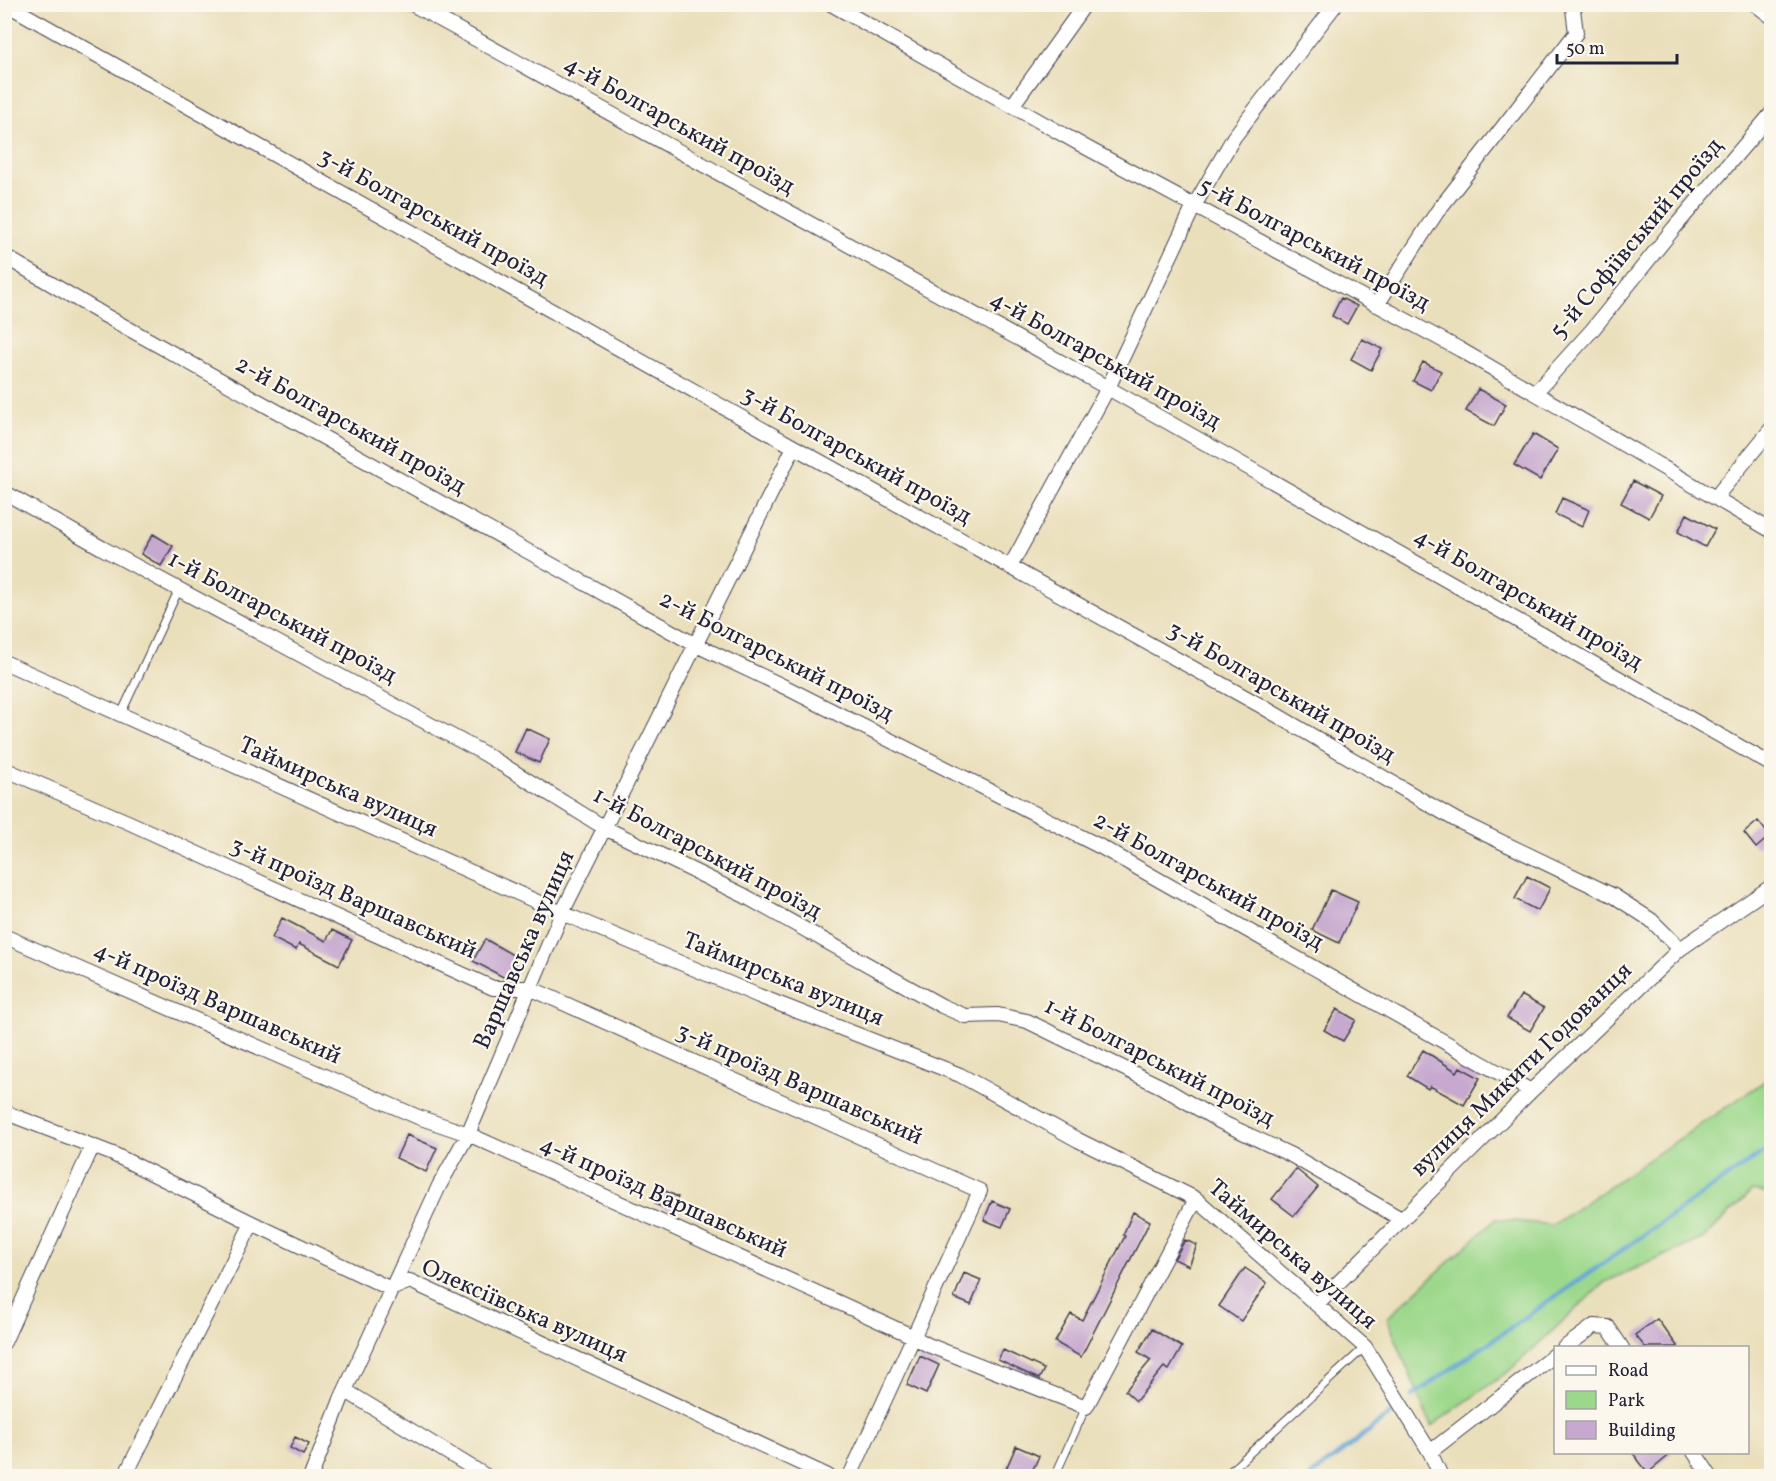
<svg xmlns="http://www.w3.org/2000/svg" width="1776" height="1481" font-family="Vollkorn,serif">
	<rect width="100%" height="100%" fill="#fbf7ec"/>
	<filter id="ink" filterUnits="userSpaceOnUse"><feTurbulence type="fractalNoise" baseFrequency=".0167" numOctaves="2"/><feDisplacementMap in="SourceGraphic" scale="12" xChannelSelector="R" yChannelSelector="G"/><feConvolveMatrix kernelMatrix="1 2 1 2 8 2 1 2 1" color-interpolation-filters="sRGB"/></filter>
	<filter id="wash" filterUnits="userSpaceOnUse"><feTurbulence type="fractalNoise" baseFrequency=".008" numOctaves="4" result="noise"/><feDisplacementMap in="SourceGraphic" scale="24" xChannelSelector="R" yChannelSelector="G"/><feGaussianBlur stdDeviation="1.35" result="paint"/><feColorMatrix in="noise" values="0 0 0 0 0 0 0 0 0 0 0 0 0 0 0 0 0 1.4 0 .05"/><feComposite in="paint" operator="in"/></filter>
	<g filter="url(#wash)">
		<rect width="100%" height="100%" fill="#eadfbb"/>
		<!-- green -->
		<path fill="#9cd88b" stroke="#5f7d63" stroke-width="1.5" d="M1771 1077V1194L1752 1191 1704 1238 1605 1282 1509 1371 1431 1426 1387 1318 1496 1219 1552 1225Z"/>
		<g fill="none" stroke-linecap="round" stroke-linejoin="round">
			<!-- stream -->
			<path stroke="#60a4d5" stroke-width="4.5" d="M1412 1396 1772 1146
				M1311 1476 1392 1413"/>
		</g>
		<g id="blocks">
			<!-- building -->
			<path fill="#c7a9cf" d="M1341 298 1357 306 1347 324 1332 316Z
				M1362 339 1382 349 1371 370 1351 359Z
				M1423 362 1441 371 1431 390 1413 381Z
				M1478 389 1506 404 1494 426 1466 411Z
				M1533 434 1558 449 1540 480 1514 465Z
				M1633 481 1661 496 1649 518 1621 503Z
				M1562 498 1589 510 1582 527 1555 514Z
				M1687 514 1715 529 1705 547 1678 532Z
				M153 534 173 546 161 566 141 554Z
				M526 728 550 739 539 763 515 752Z
				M1758 821 1770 836 1756 848 1744 833Z
				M1527 876 1550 888 1538 911 1515 899Z
				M1331 890 1358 902 1339 943 1312 930Z
				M282 918 326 941 332 930 352 940 339 965 299 944 296 950 272 938Z
				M485 939 518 958 507 979 473 961Z
				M1521 995 1544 1008 1530 1031 1507 1018Z
				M1337 1009 1356 1020 1343 1041 1324 1030Z
				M1423 1050 1457 1072 1460 1067 1480 1078 1464 1105 1430 1086 1428 1089 1407 1076Z
				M407 1135 437 1148 426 1172 396 1158Z
				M1296 1169 1318 1187 1294 1216 1272 1199Z
				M661 1189 678 1197 673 1211 655 1204Z
				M992 1201 1010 1209 1002 1227 984 1220Z
				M1133 1212 1150 1221 1081 1357 1055 1342 1071 1314 1082 1320 1125 1236 1123 1235Z
				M1185 1240 1197 1245 1189 1266 1174 1259Z
				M1245 1268 1267 1283 1241 1321 1219 1306Z
				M964 1273 981 1280 971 1305 954 1298Z
				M1657 1319 1678 1347H1645L1635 1335Z
				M1152 1329 1182 1347 1169 1370 1164 1367 1136 1401 1125 1391 1151 1360 1138 1352Z
				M1003 1350 1044 1369 1039 1379 998 1360Z
				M920 1356 939 1365 926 1394 907 1385Z
				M295 1437 309 1444 303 1455 290 1448Z
				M1016 1446 1039 1456 1030 1476H1003Z
				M1632 1452H1673L1648 1473Z"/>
		</g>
	</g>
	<g filter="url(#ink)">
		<use href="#blocks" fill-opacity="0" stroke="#403e4e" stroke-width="1.5"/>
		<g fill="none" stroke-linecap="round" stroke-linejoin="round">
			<!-- service casing -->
			<g stroke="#403e4e" stroke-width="9">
				<path id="service" d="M121 714 179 589
					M1055 1476 1086 1407
					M1225 1476 1365 1347"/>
			</g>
			<!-- minor casing -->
			<g stroke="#403e4e" stroke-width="16">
				<path id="minor" d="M6 4 794 447 1263 707 1456 820 1614 896 1651 920 1680 949
					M412 4 1108 388 1772 765
					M831 4 1087 148 1461 350 1772 531
					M1755 4 1772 17
					M1012 106 1085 4
					M4 256 104 315 694 644 787 688 1101 847 1531 1091
					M1377 305 1437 212 1576 33 1573 9 1578 4
					M1535 393 1593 329 1674 228 1772 113
					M4 492 102 548 485 754 605 828 743 895 942 1006 965 1016 998 1015 1027 1021 1162 1087 1221 1122 1291 1155 1401 1219
					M1715 498 1772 428
					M1010 567 1108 388 1194 206 1234 137 1336 4
					M4 662 562 913 759 996 960 1075 1078 1140 1196 1199 1365 1347 1430 1452 1441 1476
					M4 769 130 823 493 988H530L980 1191 850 1476
					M4 936 418 1117 468 1134 912 1336 928 1345 1086 1407 1196 1199
					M4 1112 113 1154 252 1223 391 1289 410 1281 828 1476
					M1318 1303 1531 1091 1680 949 1772 886
					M4 1342 92 1147
					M1564 1348 1594 1326 1608 1327 1622 1348
					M346 1391 486 1476
					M1430 1452 1556 1354
					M1694 1452 1710 1476
					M125 1476 252 1223
					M311 1476 342 1397 439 1186 468 1134 562 913 794 447"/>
			</g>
			<!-- service -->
			<use href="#service" stroke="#fff" stroke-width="7"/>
			<!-- minor -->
			<use href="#minor" stroke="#fff" stroke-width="14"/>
		</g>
	</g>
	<g text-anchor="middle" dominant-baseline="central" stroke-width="4.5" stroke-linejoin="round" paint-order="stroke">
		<!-- street labels -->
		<g font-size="24" fill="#22223b" stroke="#fbf7ec">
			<text transform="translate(679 126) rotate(29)">4-й Болгарський проїзд</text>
			<text transform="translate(433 218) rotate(29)">3-й Болгарський проїзд</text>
			<text transform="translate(1637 239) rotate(-50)">5-й Софіївський проїзд</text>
			<text transform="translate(1314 245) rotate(28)">5-й Болгарський проїзд</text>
			<text transform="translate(1105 361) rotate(29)">4-й Болгарський проїзд</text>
			<text transform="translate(350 426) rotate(29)">2-й Болгарський проїзд</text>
			<text transform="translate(856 456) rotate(29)">3-й Болгарський проїзд</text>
			<text transform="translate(1528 600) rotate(30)">4-й Болгарський проїзд</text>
			<text transform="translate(282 618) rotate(28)">1-й Болгарський проїзд</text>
			<text transform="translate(776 657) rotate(27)">2-й Болгарський проїзд</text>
			<text transform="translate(1281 693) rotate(30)">3-й Болгарський проїзд</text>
			<text transform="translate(338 788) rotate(24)">Таймирська вулиця</text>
			<text transform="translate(707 854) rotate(28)">1-й Болгарський проїзд</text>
			<text transform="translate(1208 882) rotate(29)">2-й Болгарський проїзд</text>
			<text transform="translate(353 899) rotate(24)">3-й проїзд Варшавський</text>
			<text transform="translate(525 950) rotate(-66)">Варшавська вулиця</text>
			<text transform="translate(783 980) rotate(22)">Таймирська вулиця</text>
			<text transform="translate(217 1004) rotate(24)">4-й проїзд Варшавський</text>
			<text transform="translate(1159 1063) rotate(27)">1-й Болгарський проїзд</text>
			<text transform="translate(1522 1070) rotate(-44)">вулиця Микити Годованця</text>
			<text transform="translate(799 1085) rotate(24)">3-й проїзд Варшавський</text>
			<text transform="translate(663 1198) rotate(24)">4-й проїзд Варшавський</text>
			<text transform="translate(1292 1255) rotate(41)">Таймирська вулиця</text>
			<text transform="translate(524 1312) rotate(24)">Олексіївська вулиця</text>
		</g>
	</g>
	<!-- margin -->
	<rect width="1776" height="1481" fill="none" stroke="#fbf7ec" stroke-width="24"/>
	<!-- legend -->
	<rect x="1554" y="1346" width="195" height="108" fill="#fbf7ec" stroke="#a4a2a5" stroke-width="1.5"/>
	<rect x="1566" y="1366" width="30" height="9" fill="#ffffff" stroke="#a4a2a5" stroke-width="1.5"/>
	<text x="1608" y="1376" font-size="18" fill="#22223b">Road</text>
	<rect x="1566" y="1391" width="30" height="18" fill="#9cd88b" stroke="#a4a2a5" stroke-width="1.5"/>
	<text x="1608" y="1406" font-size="18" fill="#22223b">Park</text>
	<rect x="1566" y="1421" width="30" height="18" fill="#c7a9cf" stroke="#a4a2a5" stroke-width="1.5"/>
	<text x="1608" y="1436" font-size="18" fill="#22223b">Building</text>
	<!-- scale -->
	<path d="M1557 54v9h120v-9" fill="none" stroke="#22223b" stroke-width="3"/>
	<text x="1566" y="54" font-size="18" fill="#22223b" stroke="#fbf7ec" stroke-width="4.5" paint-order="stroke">50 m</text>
</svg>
